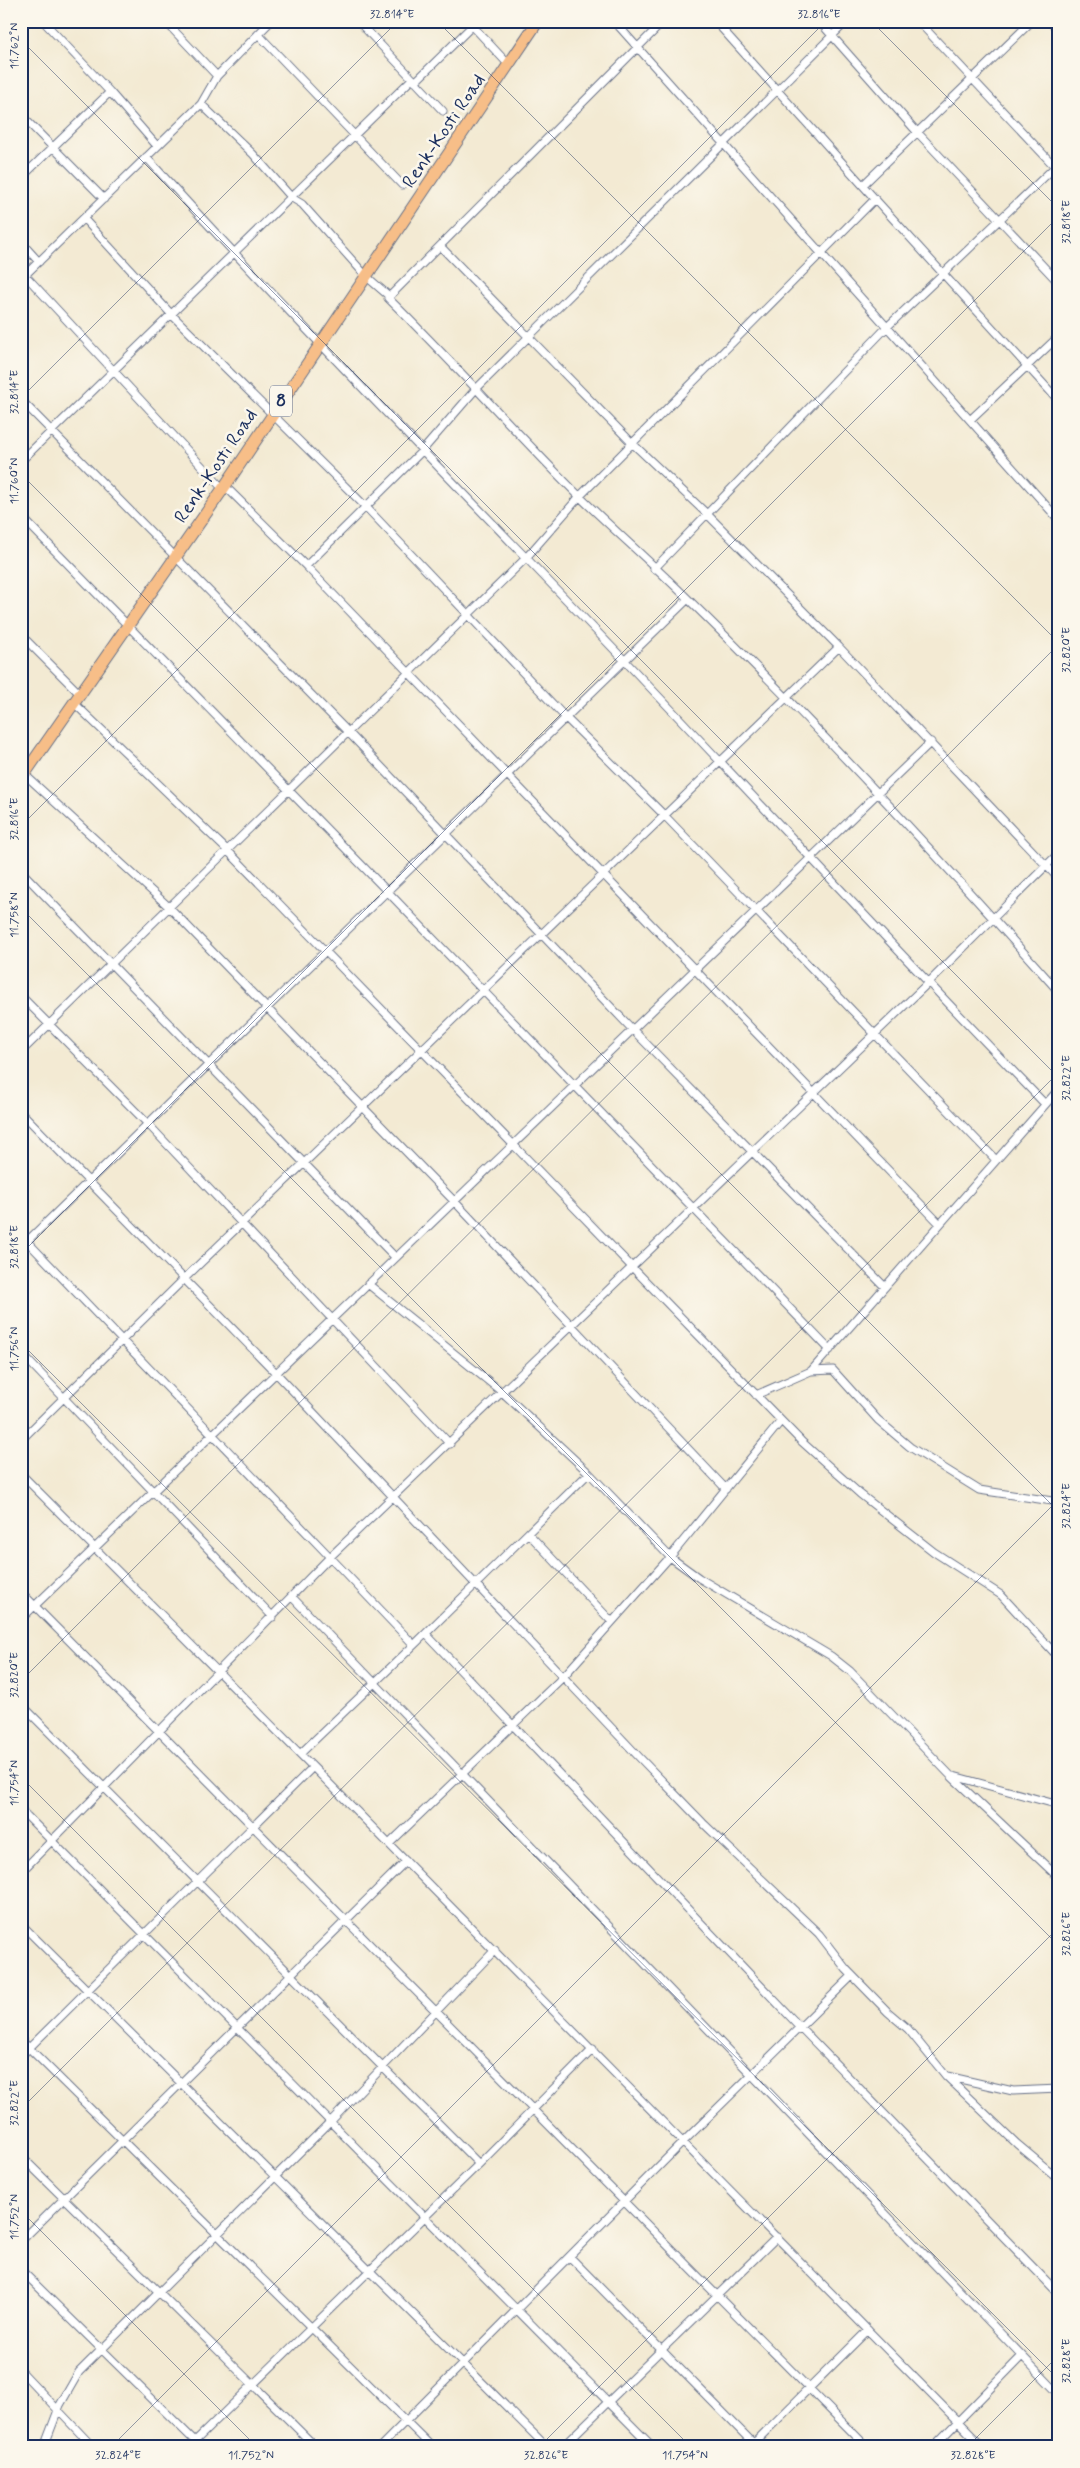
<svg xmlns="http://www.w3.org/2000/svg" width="1080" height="2468" font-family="Mynerve,sans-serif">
	<rect width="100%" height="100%" fill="#fbf7ec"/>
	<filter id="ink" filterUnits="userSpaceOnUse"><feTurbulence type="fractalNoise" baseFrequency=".02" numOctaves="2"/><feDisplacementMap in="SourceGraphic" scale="10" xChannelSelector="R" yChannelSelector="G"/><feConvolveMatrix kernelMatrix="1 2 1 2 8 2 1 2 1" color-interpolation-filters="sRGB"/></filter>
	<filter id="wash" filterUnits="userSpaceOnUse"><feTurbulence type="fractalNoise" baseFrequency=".0096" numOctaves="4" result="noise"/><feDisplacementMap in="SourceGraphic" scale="20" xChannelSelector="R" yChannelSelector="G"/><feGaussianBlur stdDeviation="1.12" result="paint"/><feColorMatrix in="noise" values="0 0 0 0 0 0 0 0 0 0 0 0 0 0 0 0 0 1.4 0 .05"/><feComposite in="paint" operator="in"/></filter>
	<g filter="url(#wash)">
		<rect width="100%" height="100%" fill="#f3ead3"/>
	</g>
	<g filter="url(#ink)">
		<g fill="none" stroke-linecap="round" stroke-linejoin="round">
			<!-- minor casing -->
			<g stroke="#677087" stroke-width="9">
				<path id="minor" d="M43 21 110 92 157 146
					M165 21 217 76
					M358 21 443 111
					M468 21 509 65
					M614 21 1059 520
					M715 21 875 199
					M819 21 918 133 1059 283
					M918 21 1059 171
					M1050 21 1059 31
					M258 34 402 185
					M415 82 472 26
					M201 104 253 154 292 198 302 204 367 277 389 296 388 298C454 363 515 432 580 497 616 532 654 565 689 600 818 726 940 858 1059 992
					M21 115 104 199
					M146 157C302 329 465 493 625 661 766 809 903 958 1045 1104
					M21 178 110 92
					M863 185 1032 21
					M84 219 172 315 366 507 566 718 665 816 996 1160
					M21 242 39 262
					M440 246 632 443 707 514 839 647 1059 879
					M25 275 223 489
					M21 279 201 104 217 76 271 21
					M388 298 664 21
					M21 400 348 732 632 1029 885 1287
					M970 420 1059 336
					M21 461 412 79
					M225 486 306 566 940 1224
					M21 516 387 891 830 1350
					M306 566 423 450 475 390 847 21
					M654 569 887 327 1059 163
					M21 635 80 694
					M74 703 227 850 801 1441 860 1494 934 1552 1001 1595 1059 1658
					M22 772 169 907 454 1201 726 1489
					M21 871 395 1257
					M21 996 147 1123 450 1444
					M21 1052 525 559 580 496 875 199 1059 401
					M21 1112 276 1373 639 1757 703 1823 819 1934 846 1969 888 2012 908 2029 946 2076 1017 2144 1059 2179
					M21 1235 330 1557 21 1872
					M21 1247 688 599
					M368 1284 502 1392 589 1473 670 1557 699 1578 831 1656 850 1671 950 1775 1059 1805
					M21 1353 273 1617
					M811 1371 1059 1089
					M756 1395 811 1371 833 1370 878 1420 910 1447 979 1490 1059 1502
					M21 1440 185 1278 839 647
					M589 1473 414 1645 330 1557 928 983 1059 853
					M21 1474 313 1767 21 2056
					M528 1533 612 1622
					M21 1592 867 2447
					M292 1597 1059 2394
					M21 1619 931 742
					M426 1634 800 2027 1059 2294
					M21 1704 479 2164 593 2049
					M300 1754 414 1645
					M313 1767 983 2447
					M952 1777 1059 1878
					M21 1810 653 2447
					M389 1844 563 1677 670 1557 781 1421
					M21 1924 547 2447
					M21 2040 432 2447
					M947 2076 1013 2091 1059 2089
					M21 2156 316 2447
					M21 2241 406 1861
					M570 2257 757 2447
					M21 2270 201 2447
					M21 2371 93 2447
					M44 2447 60 2405 79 2372 331 2121 495 1950
					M189 2447 479 2164
					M380 2447 684 2141 852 1976
					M562 2447 777 2237
					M750 2447 868 2330
					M933 2447 1022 2356"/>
			</g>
			<!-- primary casing -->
			<g stroke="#677087" stroke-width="13">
				<path id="primary" d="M21 779 225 486 538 21"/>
			</g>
			<!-- minor -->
			<use href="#minor" stroke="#fff" stroke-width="7"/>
			<!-- primary -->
			<use href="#primary" stroke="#f7be88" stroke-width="11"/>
		</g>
	</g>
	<!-- ticks -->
	<path fill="none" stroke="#1b2f5e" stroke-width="1" stroke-opacity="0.45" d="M437 21 1059 643M871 21 1059 209M21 40 1059 1078M21 398 398 21M21 474 1059 1512M21 826 826 21M21 908 1059 1946M21 1254 1059 216M21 1343 1059 2380M21 1681 1059 644M21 1777 691 2447M21 2109 1059 1072M21 2211 257 2447M111 2447 1059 1499M539 2447 1059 1927M967 2447 1059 2355"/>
	<g text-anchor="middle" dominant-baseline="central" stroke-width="5" stroke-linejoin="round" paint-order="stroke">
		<!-- shield labels -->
		<rect fill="#fbf7ec" stroke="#5e6b89" stroke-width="1" x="270" y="385.5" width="22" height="31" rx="4"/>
		<g font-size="18" font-weight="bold" fill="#1b2f5e">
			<text x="281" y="401">8</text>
		</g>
		<!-- street labels -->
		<g font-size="19" fill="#1b2f5e" stroke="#fbf7ec">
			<text transform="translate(444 131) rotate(-56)">Renk-Kosti Road</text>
			<text transform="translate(216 466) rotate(-56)">Renk-Kosti Road</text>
		</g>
	</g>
	<!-- margin -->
	<rect width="1080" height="2468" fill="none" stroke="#fbf7ec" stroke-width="55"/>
	<rect x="28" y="28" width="1024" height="2412" fill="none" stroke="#1b2f5e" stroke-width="2"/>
	<g font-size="12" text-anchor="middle" fill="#1b2f5e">
		<text x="392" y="18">32.814°E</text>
		<text x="819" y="18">32.816°E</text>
		<text transform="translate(14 46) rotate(-90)" y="4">11.762°N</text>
		<text transform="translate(1066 222) rotate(-90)" y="4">32.818°E</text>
		<text transform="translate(14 392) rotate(-90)" y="4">32.814°E</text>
		<text transform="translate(14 481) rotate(-90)" y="4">11.760°N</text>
		<text transform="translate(1066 650) rotate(-90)" y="4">32.820°E</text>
		<text transform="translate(14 819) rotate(-90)" y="4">32.816°E</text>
		<text transform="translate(14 915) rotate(-90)" y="4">11.758°N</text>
		<text transform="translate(1066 1078) rotate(-90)" y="4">32.822°E</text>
		<text transform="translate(14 1247) rotate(-90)" y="4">32.818°E</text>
		<text transform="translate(14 1349) rotate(-90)" y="4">11.756°N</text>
		<text transform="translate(1066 1506) rotate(-90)" y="4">32.824°E</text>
		<text transform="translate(14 1675) rotate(-90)" y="4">32.820°E</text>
		<text transform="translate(14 1783) rotate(-90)" y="4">11.754°N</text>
		<text transform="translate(1066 1934) rotate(-90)" y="4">32.826°E</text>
		<text transform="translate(14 2103) rotate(-90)" y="4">32.822°E</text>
		<text transform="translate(14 2217) rotate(-90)" y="4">11.752°N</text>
		<text transform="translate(1066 2361) rotate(-90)" y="4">32.828°E</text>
		<text x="118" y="2459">32.824°E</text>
		<text x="251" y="2459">11.752°N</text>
		<text x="546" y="2459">32.826°E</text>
		<text x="685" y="2459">11.754°N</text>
		<text x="973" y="2459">32.828°E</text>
	</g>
</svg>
